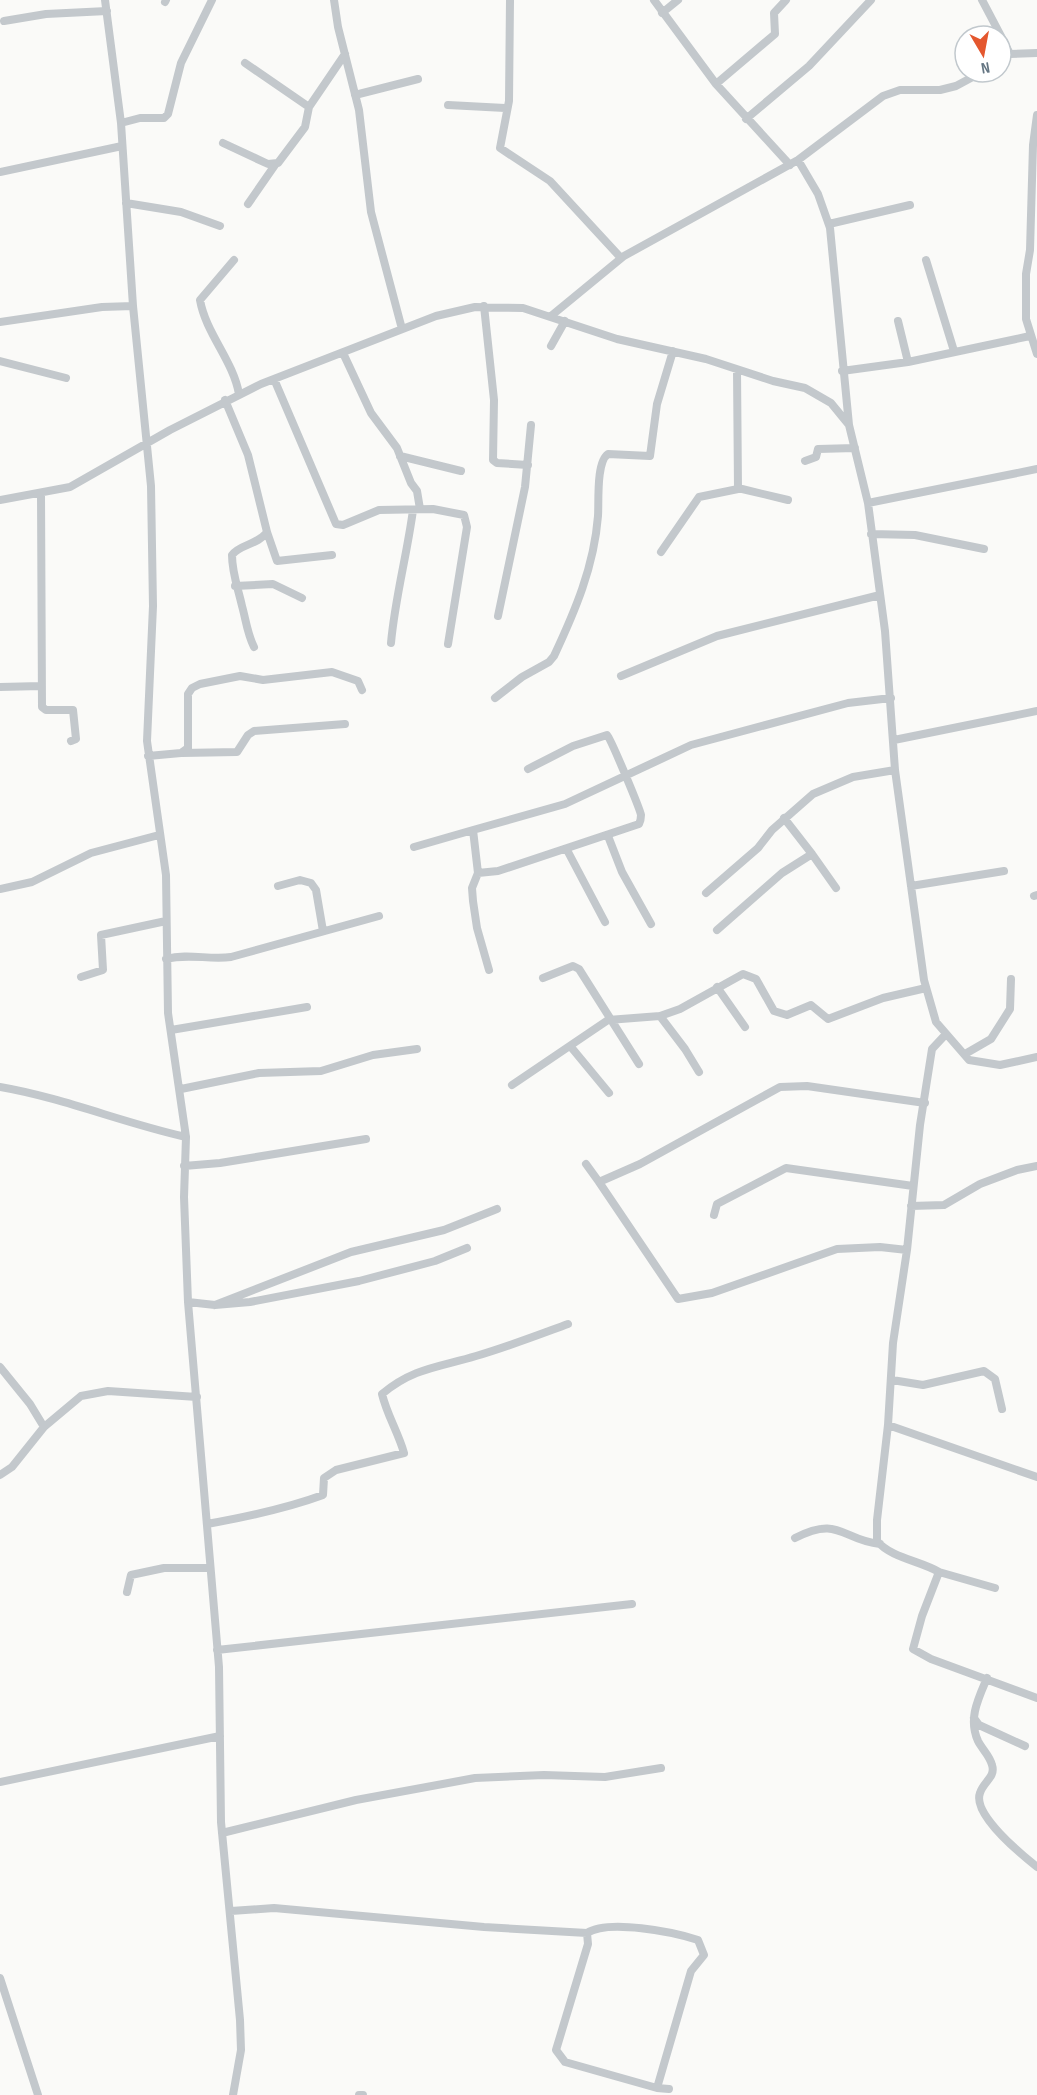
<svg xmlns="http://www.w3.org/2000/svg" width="1037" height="2095" font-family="'Sofia Sans Condensed',sans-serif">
	<rect width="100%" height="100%" fill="#fafaf8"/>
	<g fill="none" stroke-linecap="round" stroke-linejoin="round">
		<!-- minor -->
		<path stroke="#c3c8cc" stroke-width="8" d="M105 0 121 123 133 306 151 486 153 606 147 741 166 875 168 1013 186 1137 184 1197 188 1302 219 1667 221 1822 240 2020 241 2050 233 2095
			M334 0 338 27 359 110 371 212 402 329
			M510 0 509 101 500 148 550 181 621 258
			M654 0 716 84 790 165
			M982 0 1001 36
			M165 2 166 0
			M662 13 678 0
			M4 21 46 14 107 11
			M1001 36 1010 54
			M1001 60 1010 54 1037 53
			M245 63 309 107
			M716 84 775 34 774 13 786 0
			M355 95 418 79
			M448 105 505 108
			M1037 115 1033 145 1030 250 1026 274V319L1037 354
			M746 119 809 66 871 0
			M121 123 140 118H164L168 114 181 63 212 0
			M223 143 268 164 278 163 305 127 309 107 345 54
			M798 160 818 194 830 228 849 425
			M0 172 122 146
			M126 203 181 212 220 226
			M248 204 275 165
			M829 224 910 205
			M234 260 200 300C206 334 233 360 239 394
			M926 260 954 351
			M484 306 494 400 493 460 497 463 528 465
			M551 316 624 256 798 160 883 96 900 90H940L956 86 982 72
			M898 321 908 362
			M0 322 102 307 133 306
			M551 346 565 321
			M343 353 371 413 397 448 411 483 417 491 420 509
			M0 361 66 378
			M842 371 908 362 1030 336
			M274 379 336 524 343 525 379 510 433 509 464 515 467 527 448 644
			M225 400 248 455 267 532C258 545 240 544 232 555 232 573 238 588 242 606 246 620 247 633 254 647
			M400 456 461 471
			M805 461 816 457 818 449 855 448
			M738 488 788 500
			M41 493 42 707 46 710H73L76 739 71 741
			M0 500 70 487 170 430 261 384 436 316 475 307 523 308 617 339 706 359 773 381 805 388 831 403 849 425 868 503 885 631 895 770 924 980 936 1022 969 1060 1000 1065 1037 1057
			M868 503 1037 469
			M267 532 277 561 332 555
			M871 534 915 535 984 549
			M661 552 699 497 738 489 737 370
			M235 586 273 584 302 598
			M498 616 525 487 531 425
			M391 643C395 598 407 555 413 510
			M621 676 717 636 880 595
			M0 687 41 686
			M495 698 522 677 549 662 554 656C575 611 594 567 598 516 599 502 596 462 608 454L650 456 657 404 673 351
			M894 740 1037 711
			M182 753 237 752 248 735 254 731 345 724
			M148 756 181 753 188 748V694L192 688 200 684 240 676 263 680 332 672 358 681 362 690
			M608 836 622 872 651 924
			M414 847 473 830
			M567 850 605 922
			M812 854 836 888
			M478 873 498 871 639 824C641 820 641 819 641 815 640 809 611 739 607 735L573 746 528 769
			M278 886 300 880 311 883 316 890 323 931
			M911 886 1004 871
			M0 889 32 882 91 853 159 835
			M706 893 758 848 772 830 813 794 853 777 895 770
			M1034 896 1037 895
			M717 930 782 873 812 854 784 818
			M166 959C188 953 209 960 231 957L379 916
			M489 970 477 928 473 901 472 888 478 873 473 830 565 804 691 745 848 703 891 698
			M81 977 103 970 101 935 166 921
			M543 978 573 966 579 969 639 1064
			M717 987 745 1027
			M660 1016 685 1049 699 1072
			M171 1030 307 1007
			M946 1034 932 1049 920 1125 907 1250 893 1343 888 1425 877 1520V1541C891 1558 921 1561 939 1572L922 1616 913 1649 931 1659 1037 1698
			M571 1047 609 1093
			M965 1054 991 1039 1010 1009 1011 979
			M512 1085 608 1020 660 1016 680 1009 743 974 756 979 774 1011 787 1015 811 1005 828 1019 883 998 926 988
			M0 1087C64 1098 123 1123 186 1137
			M181 1089 259 1073 321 1071 373 1055 417 1049
			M586 1164 599 1182 640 1164 780 1087 807 1086 925 1103
			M184 1166 220 1163 366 1139
			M599 1182 678 1299 712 1293 837 1249 880 1247 907 1250
			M911 1206 944 1205 980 1184 1017 1170 1037 1166
			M714 1215 717 1204 786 1168 913 1186
			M188 1302 215 1305 250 1302 359 1281 435 1261 467 1248
			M215 1305 351 1252 444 1230 497 1209
			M0 1367 30 1404 44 1427
			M892 1380 923 1385 984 1371 995 1379 1002 1409
			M888 1425 1037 1477
			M0 1475 12 1467 44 1427 81 1396 108 1391 197 1397
			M207 1524C246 1517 285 1509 323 1495L324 1478 336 1470 404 1453C398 1432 387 1415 382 1394 413 1368 439 1367 476 1356 507 1347 538 1335 568 1324
			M795 1538C839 1515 842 1540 880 1544
			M939 1572 995 1588
			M127 1592 131 1575 164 1568H209
			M217 1650 632 1604
			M987 1678C978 1699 968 1719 978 1741 982 1749 990 1756 992 1765 996 1777 983 1782 980 1793 972 1814 1022 1855 1037 1867
			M974 1718 979 1725 1025 1746
			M0 1782 220 1736
			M222 1833 356 1800 475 1778 544 1775 605 1777 661 1768
			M231 1911 274 1908 484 1927 587 1933 588 1944 556 2050 565 2062 657 2088 669 2089
			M587 1933C608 1919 674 1932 698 1940L704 1955 691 1971 657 2088
			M0 1978 38 2095
			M359 2095H363"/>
	</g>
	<!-- north arrow -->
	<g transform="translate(983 54) rotate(170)"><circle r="28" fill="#ffffff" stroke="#c1c8cd" stroke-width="1.5"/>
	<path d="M0-4.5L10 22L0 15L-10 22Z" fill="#e4572e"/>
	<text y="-9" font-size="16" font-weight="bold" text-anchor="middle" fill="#657683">N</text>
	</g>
</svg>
